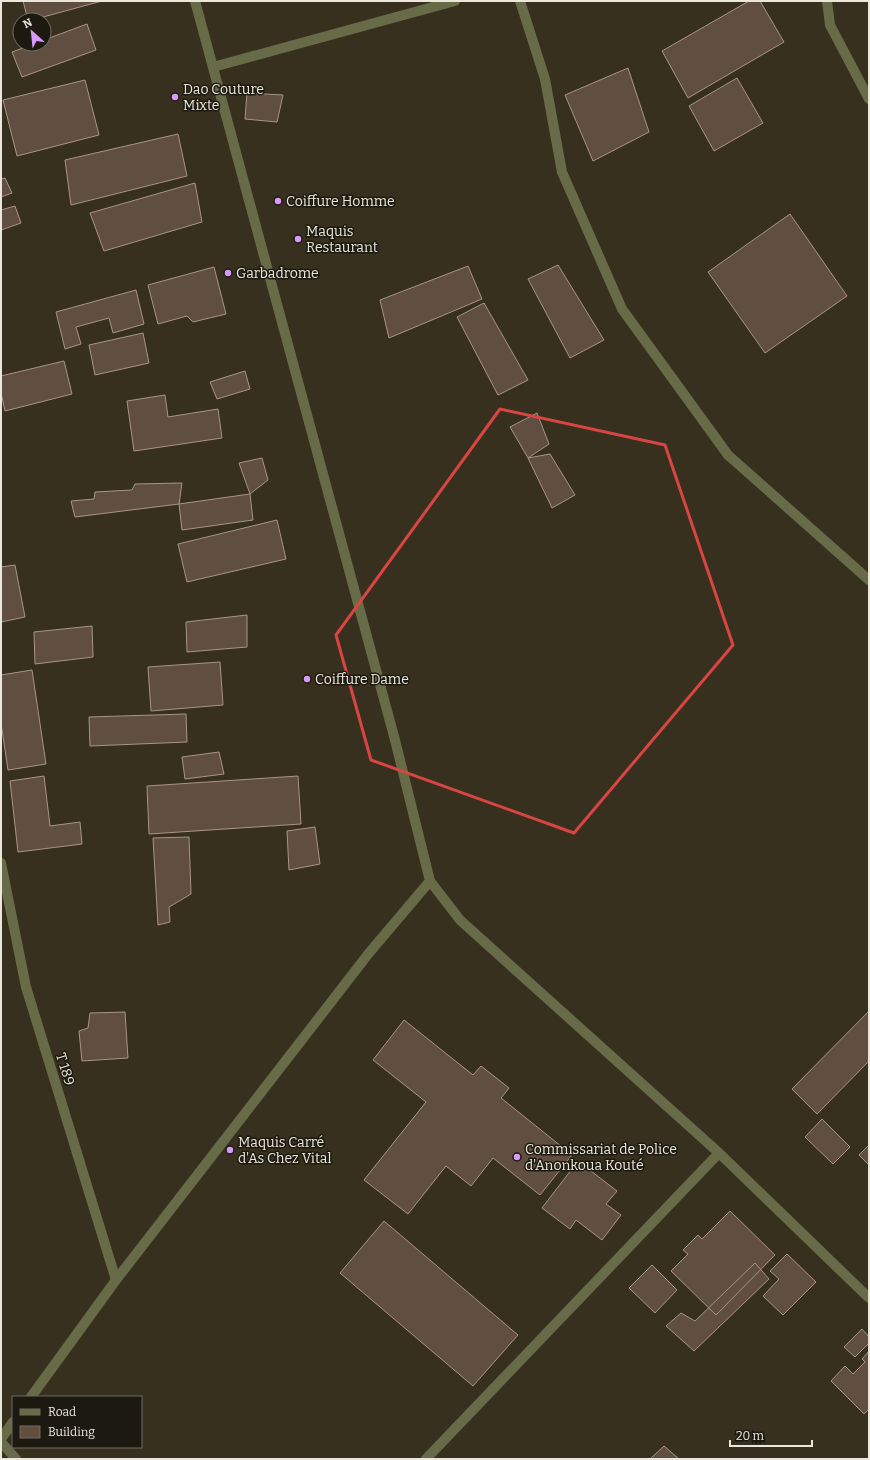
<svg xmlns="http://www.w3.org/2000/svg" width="870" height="1460" font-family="Bitter,serif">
	<rect width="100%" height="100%" fill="#38301e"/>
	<!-- building -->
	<path fill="#604e40" stroke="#a99585" d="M23 1H102L32 20H28Z
		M749 1H760L784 42 688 98 662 51Z
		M87 24 96 50 22 77 12 52 34 44H44V40Z
		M628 68 649 132 593 161 565 95Z
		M737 78 763 123 714 151 689 106Z
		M85 80 99 135 17 156 3 100Z
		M247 93 283 95 277 122 245 119Z
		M178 134 187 176 71 205 65 160Z
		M5 178 12 193 1 197V179Z
		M195 183 202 222 104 251 90 213Z
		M15 206 21 223 1 230V210Z
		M790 214 847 296 765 353 708 272Z
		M558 265 604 340 570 358 528 279Z
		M468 266 482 299 389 338 380 300Z
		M214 267 226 314 193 322 187 316 158 324 148 285Z
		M136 290 144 324 113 333 109 318 76 327 81 344 65 349 56 312Z
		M484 303 528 380 498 395 457 317Z
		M143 333 149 363 95 375 89 345Z
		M64 361 72 394 5 411 1 393V376Z
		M245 371 250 389 217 399 210 382Z
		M165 395 168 417 218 409 222 438 134 451 127 401Z
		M537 413 549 444 528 458 510 427Z
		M550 454 575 495 552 508 528 458Z
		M262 458 268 480 250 494 239 463Z
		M182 483 179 504 75 517 71 501 94 499 95 492 132 490 135 484Z
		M250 494 253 520 182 530 179 504Z
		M277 520 286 559 187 582 178 544Z
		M15 565 25 617 1 622V567Z
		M247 615V647L187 652 186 622Z
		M92 626 93 657 35 664 34 632Z
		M220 662 223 705 151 711 148 667Z
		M32 670 46 764 8 770 1 723V675Z
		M186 714 187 742 90 746 89 717Z
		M219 752 224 774 185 779 182 757Z
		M44 776 50 826 80 822 82 844 18 852 10 781Z
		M298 776 301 824 149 834 147 786Z
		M315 827 320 864 289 870 287 831Z
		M189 837 191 894 169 907 170 922 158 925 153 838Z
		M869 1011V1061L817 1114 792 1089Z
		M125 1012 128 1058 82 1061 79 1031 88 1028 90 1013Z
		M404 1020 473 1075 481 1066 509 1088 501 1098 572 1155 540 1195 493 1158 471 1186 446 1166 408 1214 364 1180 426 1102 373 1060Z
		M822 1119 850 1147 833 1164 805 1137Z
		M869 1145V1165L859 1155Z
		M578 1161 617 1191 606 1204 621 1215 602 1240 576 1220 570 1229 542 1208Z
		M730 1211 775 1255 716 1315 671 1271 688 1254 683 1250 698 1235 702 1239Z
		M384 1221 518 1335 473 1386 340 1273Z
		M787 1254 816 1282 783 1315 763 1296 779 1279 770 1271Z
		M755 1263 769 1279 694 1351 666 1326 681 1313 695 1321Z
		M652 1265 677 1290 655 1313 629 1288Z
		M862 1329 869 1337V1343L855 1357 844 1347Z
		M869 1351V1409L864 1414 831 1381 845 1366 853 1374 865 1362 862 1359Z
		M664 1446 679 1459H650Z"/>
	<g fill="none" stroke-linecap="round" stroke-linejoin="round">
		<!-- minor -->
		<path stroke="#676b48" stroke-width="10" d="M195 1 395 740 430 881 460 920 719 1153 869 1298
			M520 1 545 79 562 172 622 309 728 455 869 580
			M827 1 830 25 869 99
			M213 67 455 1
			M1 863 26 987 116 1280
			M31 1397 116 1280 369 953 430 881
			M1 1439 13 1422
			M1 1442 16 1459
			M426 1459 719 1153"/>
	</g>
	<!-- marked area -->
	<path fill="none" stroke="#d94543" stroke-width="3" stroke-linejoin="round" d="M500 409 665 445 733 645 574 833 371 760 336 635Z"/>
	<!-- markers -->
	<g fill="#d89af8" stroke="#1c1910" stroke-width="1.5">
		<circle cx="175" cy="97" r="4"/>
		<circle cx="278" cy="201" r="4"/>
		<circle cx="298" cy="239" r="4"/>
		<circle cx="228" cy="273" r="4"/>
		<circle cx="307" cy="679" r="4"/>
		<circle cx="230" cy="1150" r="4"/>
		<circle cx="517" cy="1157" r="4"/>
	</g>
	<g text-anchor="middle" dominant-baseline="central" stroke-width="3" stroke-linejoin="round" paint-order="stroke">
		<!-- poi labels -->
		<g font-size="14" fill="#ece7db" stroke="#1c1910" text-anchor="start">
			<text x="183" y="89">Dao Couture<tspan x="183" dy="16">Mixte</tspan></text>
			<text x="286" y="201">Coiffure Homme</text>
			<text x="306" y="231">Maquis<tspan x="306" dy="16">Restaurant</tspan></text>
			<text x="236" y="273">Garbadrome</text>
			<text x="315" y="679">Coiffure Dame</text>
			<text x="238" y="1142">Maquis Carré<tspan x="238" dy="16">d'As Chez Vital</tspan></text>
			<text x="525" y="1149">Commissariat de Police<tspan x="525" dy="16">d'Anonkoua Kouté</tspan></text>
		</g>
		<!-- street labels -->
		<g font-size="14" fill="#ece7db" stroke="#1c1910">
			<text transform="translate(65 1069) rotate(73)">T 189</text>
		</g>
	</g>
	<!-- border -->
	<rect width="870" height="1460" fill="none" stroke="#ece7db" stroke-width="4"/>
	<!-- legend -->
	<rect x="12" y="1396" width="130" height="52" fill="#1c1910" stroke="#6f6b61"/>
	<rect x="20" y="1409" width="20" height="6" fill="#676b48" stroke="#6f6b61"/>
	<text x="48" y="1416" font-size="12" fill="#ece7db">Road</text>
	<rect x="20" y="1426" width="20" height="12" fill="#604e40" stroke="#6f6b61"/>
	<text x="48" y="1436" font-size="12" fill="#ece7db">Building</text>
	<!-- north arrow -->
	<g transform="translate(32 32) rotate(333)"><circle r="19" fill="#1c1910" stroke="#6f6b61"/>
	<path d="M0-3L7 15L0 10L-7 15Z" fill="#d89af8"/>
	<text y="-6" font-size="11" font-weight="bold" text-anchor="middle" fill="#ece7db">N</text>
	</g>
	<!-- scale -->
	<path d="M730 1440v6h82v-6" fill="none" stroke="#ece7db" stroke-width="2"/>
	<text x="736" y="1440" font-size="12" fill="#ece7db" stroke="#1c1910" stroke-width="3" paint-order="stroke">20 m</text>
</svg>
